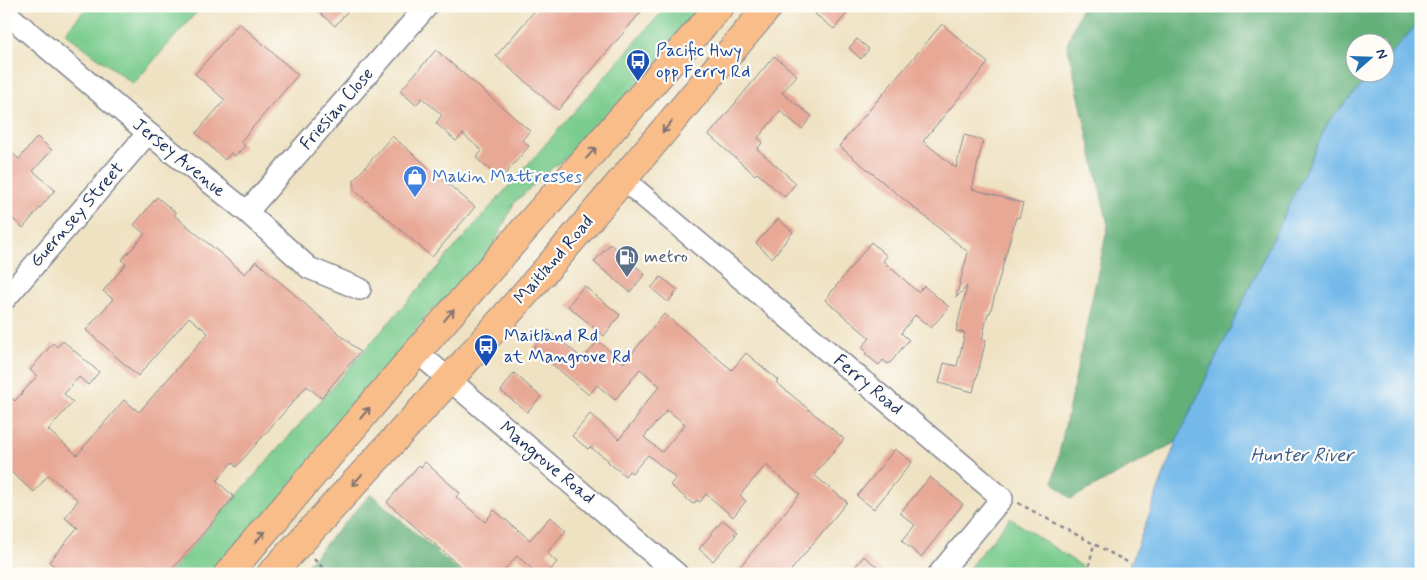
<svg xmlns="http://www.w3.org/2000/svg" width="1427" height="580" font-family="Mynerve,sans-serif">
	<rect width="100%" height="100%" fill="#fdfcf7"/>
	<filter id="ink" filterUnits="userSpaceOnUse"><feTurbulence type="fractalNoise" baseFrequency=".02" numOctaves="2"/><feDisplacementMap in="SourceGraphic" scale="10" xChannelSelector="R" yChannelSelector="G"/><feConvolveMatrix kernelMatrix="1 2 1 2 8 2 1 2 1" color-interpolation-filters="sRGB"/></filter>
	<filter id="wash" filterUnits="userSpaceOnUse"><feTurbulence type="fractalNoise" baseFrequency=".0096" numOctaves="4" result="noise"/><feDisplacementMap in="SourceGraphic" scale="20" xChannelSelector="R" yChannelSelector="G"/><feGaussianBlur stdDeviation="1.12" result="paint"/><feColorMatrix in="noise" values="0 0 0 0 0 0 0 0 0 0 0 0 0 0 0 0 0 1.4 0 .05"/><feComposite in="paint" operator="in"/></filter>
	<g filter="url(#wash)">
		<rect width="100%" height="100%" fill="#efe2c2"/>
		<!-- green -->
		<path fill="#7acc8e" stroke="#4a7e76" d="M88 6H202L133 84 65 33Z
			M667 6H708L574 152 552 168 514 203 491 250 456 289 426 315 412 335 406 356 214 574H168Z
			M1010 518 1093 574H964Z"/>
		<!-- forest -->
		<path fill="#63b079" stroke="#3f706c" d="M1082 6H1421V20L1385 60 1384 42H1354V72L1373 73 1329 121 1176 442 1071 499 1053 482 1108 225 1067 44Z
			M371 494 462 574H298Z"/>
		<!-- water -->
		<path fill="#73b9ea" stroke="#4774a4" d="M1421 20V574H1127L1176 442 1329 121 1373 73 1384 72 1385 60Z"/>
		<g id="blocks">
			<!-- building -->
			<path fill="#e8a896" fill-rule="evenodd" d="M312 6H352L335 26Z
				M539 6H646L558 110 496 56Z
				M821 6H842L848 12 834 29 815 14Z
				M239 23 298 75 246 135 241 142 245 146 235 156 231 153 225 160 196 133 225 100 195 74Z
				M942 24 988 63 923 141 956 168 964 135 983 140 972 189 1023 203 1019 218 1016 217 990 313H988L982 339 986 340 973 392 939 383 944 363 957 366 965 333 956 331 967 286 956 298 968 252 839 146Z
				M857 39 869 49 861 59 849 48Z
				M436 50 530 131 522 140 529 146 501 179 476 158 482 151 463 134 456 141 436 123 442 115 422 98 416 105 400 91Z
				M774 56 797 75 782 93 812 116 802 129 780 111 758 138 763 142 757 149 796 183 785 197 757 173 755 175 709 135Z
				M392 136 475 207 432 257 354 190V180Z
				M37 137 52 150 33 171 55 190 23 228 6 213V148L19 159Z
				M157 197 176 213 174 215 245 274 256 261 360 352 321 398 307 386 236 467 232 462 217 481 234 497 168 574H63L49 562 78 528 65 518 78 500 48 475 34 492 6 468V393L15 401 37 376 30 370 53 343 57 347 63 341 99 372 88 385 79 377 64 394 73 402 48 430 77 455 124 400 139 412 208 333 189 317 138 376 86 330 113 299 103 291 126 264 122 260 145 234 134 225Z
				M778 219 793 232 772 258 756 243Z
				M871 242 887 256 883 261 918 292 924 286 949 307 931 328 915 315 901 333 909 340 907 342 891 362 888 364 883 360 879 365 865 354 867 352 862 347 870 338 825 300Z
				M610 244 645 274 630 292 594 262Z
				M661 277 678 290 668 302 651 288Z
				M584 286 620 315 604 336 568 306Z
				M664 314 732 370 746 353 778 380 776 382 844 439 814 475 847 502 788 574H734L800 494 766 465 740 495 746 501 733 517 706 494 700 502 697 500 693 504 670 485 676 478 648 455 632 473 629 471 625 476 608 462V460L590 447 588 449 572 436 590 414 619 439 639 415 637 413 660 386 640 369 615 400 597 385 589 395 533 348 548 330 583 359 598 341 624 363ZM667 410 685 424 662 452 644 437Z
				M514 373 541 397 527 412 501 391Z
				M895 449 912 462 874 509 857 496Z
				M425 462 460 493 456 497 485 522 494 510 530 540 550 517 566 530 547 553 557 562 547 574H538L517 556 501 574H469L387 502 419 465 421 467Z
				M930 477 963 504 921 557 902 541 915 525 900 513Z
				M723 520 737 532 734 534 736 535 713 561 699 549Z
				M864 556 885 574H849Z"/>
		</g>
	</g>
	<g filter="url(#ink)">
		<use href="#blocks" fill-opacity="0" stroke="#858890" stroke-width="1"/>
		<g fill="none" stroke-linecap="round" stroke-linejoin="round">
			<!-- minor casing -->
			<g stroke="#858890" stroke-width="24">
				<path id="minor" d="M6 13 148 133 247 212 309 268 360 289
					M623 179 1002 498 939 574
					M247 212 427 6
					M6 298 148 133
					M417 352 677 574"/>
			</g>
			<!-- highway casing -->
			<g stroke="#858890" stroke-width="30">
				<path id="highway" d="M228 574 417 352 720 6
					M271 574 449 380 559 255 769 6"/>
			</g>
			<!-- path -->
			<path stroke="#858890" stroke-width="2.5" stroke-dasharray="4 4" stroke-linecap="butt" d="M1018 503 1131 564
				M314 559 329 574
				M1087 574 1094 544"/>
			<!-- minor -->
			<use href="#minor" stroke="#fff" stroke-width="21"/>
			<!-- highway -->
			<use href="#highway" stroke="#f8bd89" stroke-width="28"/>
		</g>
		<!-- one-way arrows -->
		<defs><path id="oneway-shaft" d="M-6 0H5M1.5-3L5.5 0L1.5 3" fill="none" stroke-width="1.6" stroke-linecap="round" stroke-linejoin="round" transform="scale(1.25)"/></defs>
		<g stroke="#7e6f71">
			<use href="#oneway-shaft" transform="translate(667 127) rotate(130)"/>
			<use href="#oneway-shaft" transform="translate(591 153) rotate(-49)"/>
			<use href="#oneway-shaft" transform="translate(449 315) rotate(-49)"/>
			<use href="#oneway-shaft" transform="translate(365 413) rotate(-50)"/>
			<use href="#oneway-shaft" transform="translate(357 480) rotate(132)"/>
			<use href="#oneway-shaft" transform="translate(260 537) rotate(-50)"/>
		</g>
	</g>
	<!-- icons -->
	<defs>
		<g id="bus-pin" transform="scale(1.25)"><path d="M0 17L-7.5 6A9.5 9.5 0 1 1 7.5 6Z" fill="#1a4fb4" stroke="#fdfcf7"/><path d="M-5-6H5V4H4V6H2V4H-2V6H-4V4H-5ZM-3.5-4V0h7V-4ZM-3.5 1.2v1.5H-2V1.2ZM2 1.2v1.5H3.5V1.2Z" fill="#fff"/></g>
		<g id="shop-pin" transform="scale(1.25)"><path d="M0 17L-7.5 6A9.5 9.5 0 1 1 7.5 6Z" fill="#3f7fe0" stroke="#fdfcf7"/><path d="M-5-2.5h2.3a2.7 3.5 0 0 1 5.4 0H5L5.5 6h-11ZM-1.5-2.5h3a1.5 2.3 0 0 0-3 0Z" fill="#fff"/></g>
		<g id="fuel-pin" transform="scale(1.25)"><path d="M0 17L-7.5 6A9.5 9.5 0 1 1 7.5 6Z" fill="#5c6f8a" stroke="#fdfcf7"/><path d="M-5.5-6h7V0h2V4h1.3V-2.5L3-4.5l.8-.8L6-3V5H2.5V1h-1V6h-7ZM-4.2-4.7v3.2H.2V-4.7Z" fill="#fff"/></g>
	</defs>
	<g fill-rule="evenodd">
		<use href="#bus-pin" x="638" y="61"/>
		<use href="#shop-pin" x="415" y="177"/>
		<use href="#fuel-pin" x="627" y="257"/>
		<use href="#bus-pin" x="486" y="346"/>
	</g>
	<g text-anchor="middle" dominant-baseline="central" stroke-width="4.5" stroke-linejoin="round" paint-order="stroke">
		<!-- transit labels -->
		<g font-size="18" fill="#164399" stroke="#fdfcf7" text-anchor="start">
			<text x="656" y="51">Pacific Hwy<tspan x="656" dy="21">opp Ferry Rd</tspan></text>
			<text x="504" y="336">Maitland Rd<tspan x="504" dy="21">at Mangrove Rd</tspan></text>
		</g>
		<!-- street labels -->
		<g font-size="18" fill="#1b2f5e" stroke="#fdfcf7">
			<text transform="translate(337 109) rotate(-49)">Friesian Close</text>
			<text transform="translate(179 158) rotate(39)">Jersey Avenue</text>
			<text transform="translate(77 215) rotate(-49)">Guernsey Street</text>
			<text transform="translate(554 260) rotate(-49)">Maitland Road</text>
			<text transform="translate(868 385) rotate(40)">Ferry Road</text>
			<text transform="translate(547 463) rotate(40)">Mangrove Road</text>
		</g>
		<!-- shop labels -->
		<g font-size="18" fill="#366cbe" stroke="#fdfcf7" text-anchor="start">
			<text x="432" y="177">Makin Mattresses</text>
		</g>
		<!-- service labels -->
		<g font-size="18" fill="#4e5e75" stroke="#fdfcf7" text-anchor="start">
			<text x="644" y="257">metro</text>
		</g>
		<!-- water labels -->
		<g font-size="19" font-style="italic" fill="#355888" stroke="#fdfcf7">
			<text x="1302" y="455">Hunter River</text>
		</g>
	</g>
	<!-- margin -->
	<rect width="1427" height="580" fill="none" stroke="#fdfcf7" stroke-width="25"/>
	<!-- north arrow -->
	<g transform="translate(1370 58) rotate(70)"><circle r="24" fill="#fdfcf7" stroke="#a3aaba"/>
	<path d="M0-4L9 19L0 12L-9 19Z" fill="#1f6fb2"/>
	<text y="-8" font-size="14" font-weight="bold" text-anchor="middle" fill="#1b2f5e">N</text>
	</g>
</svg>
